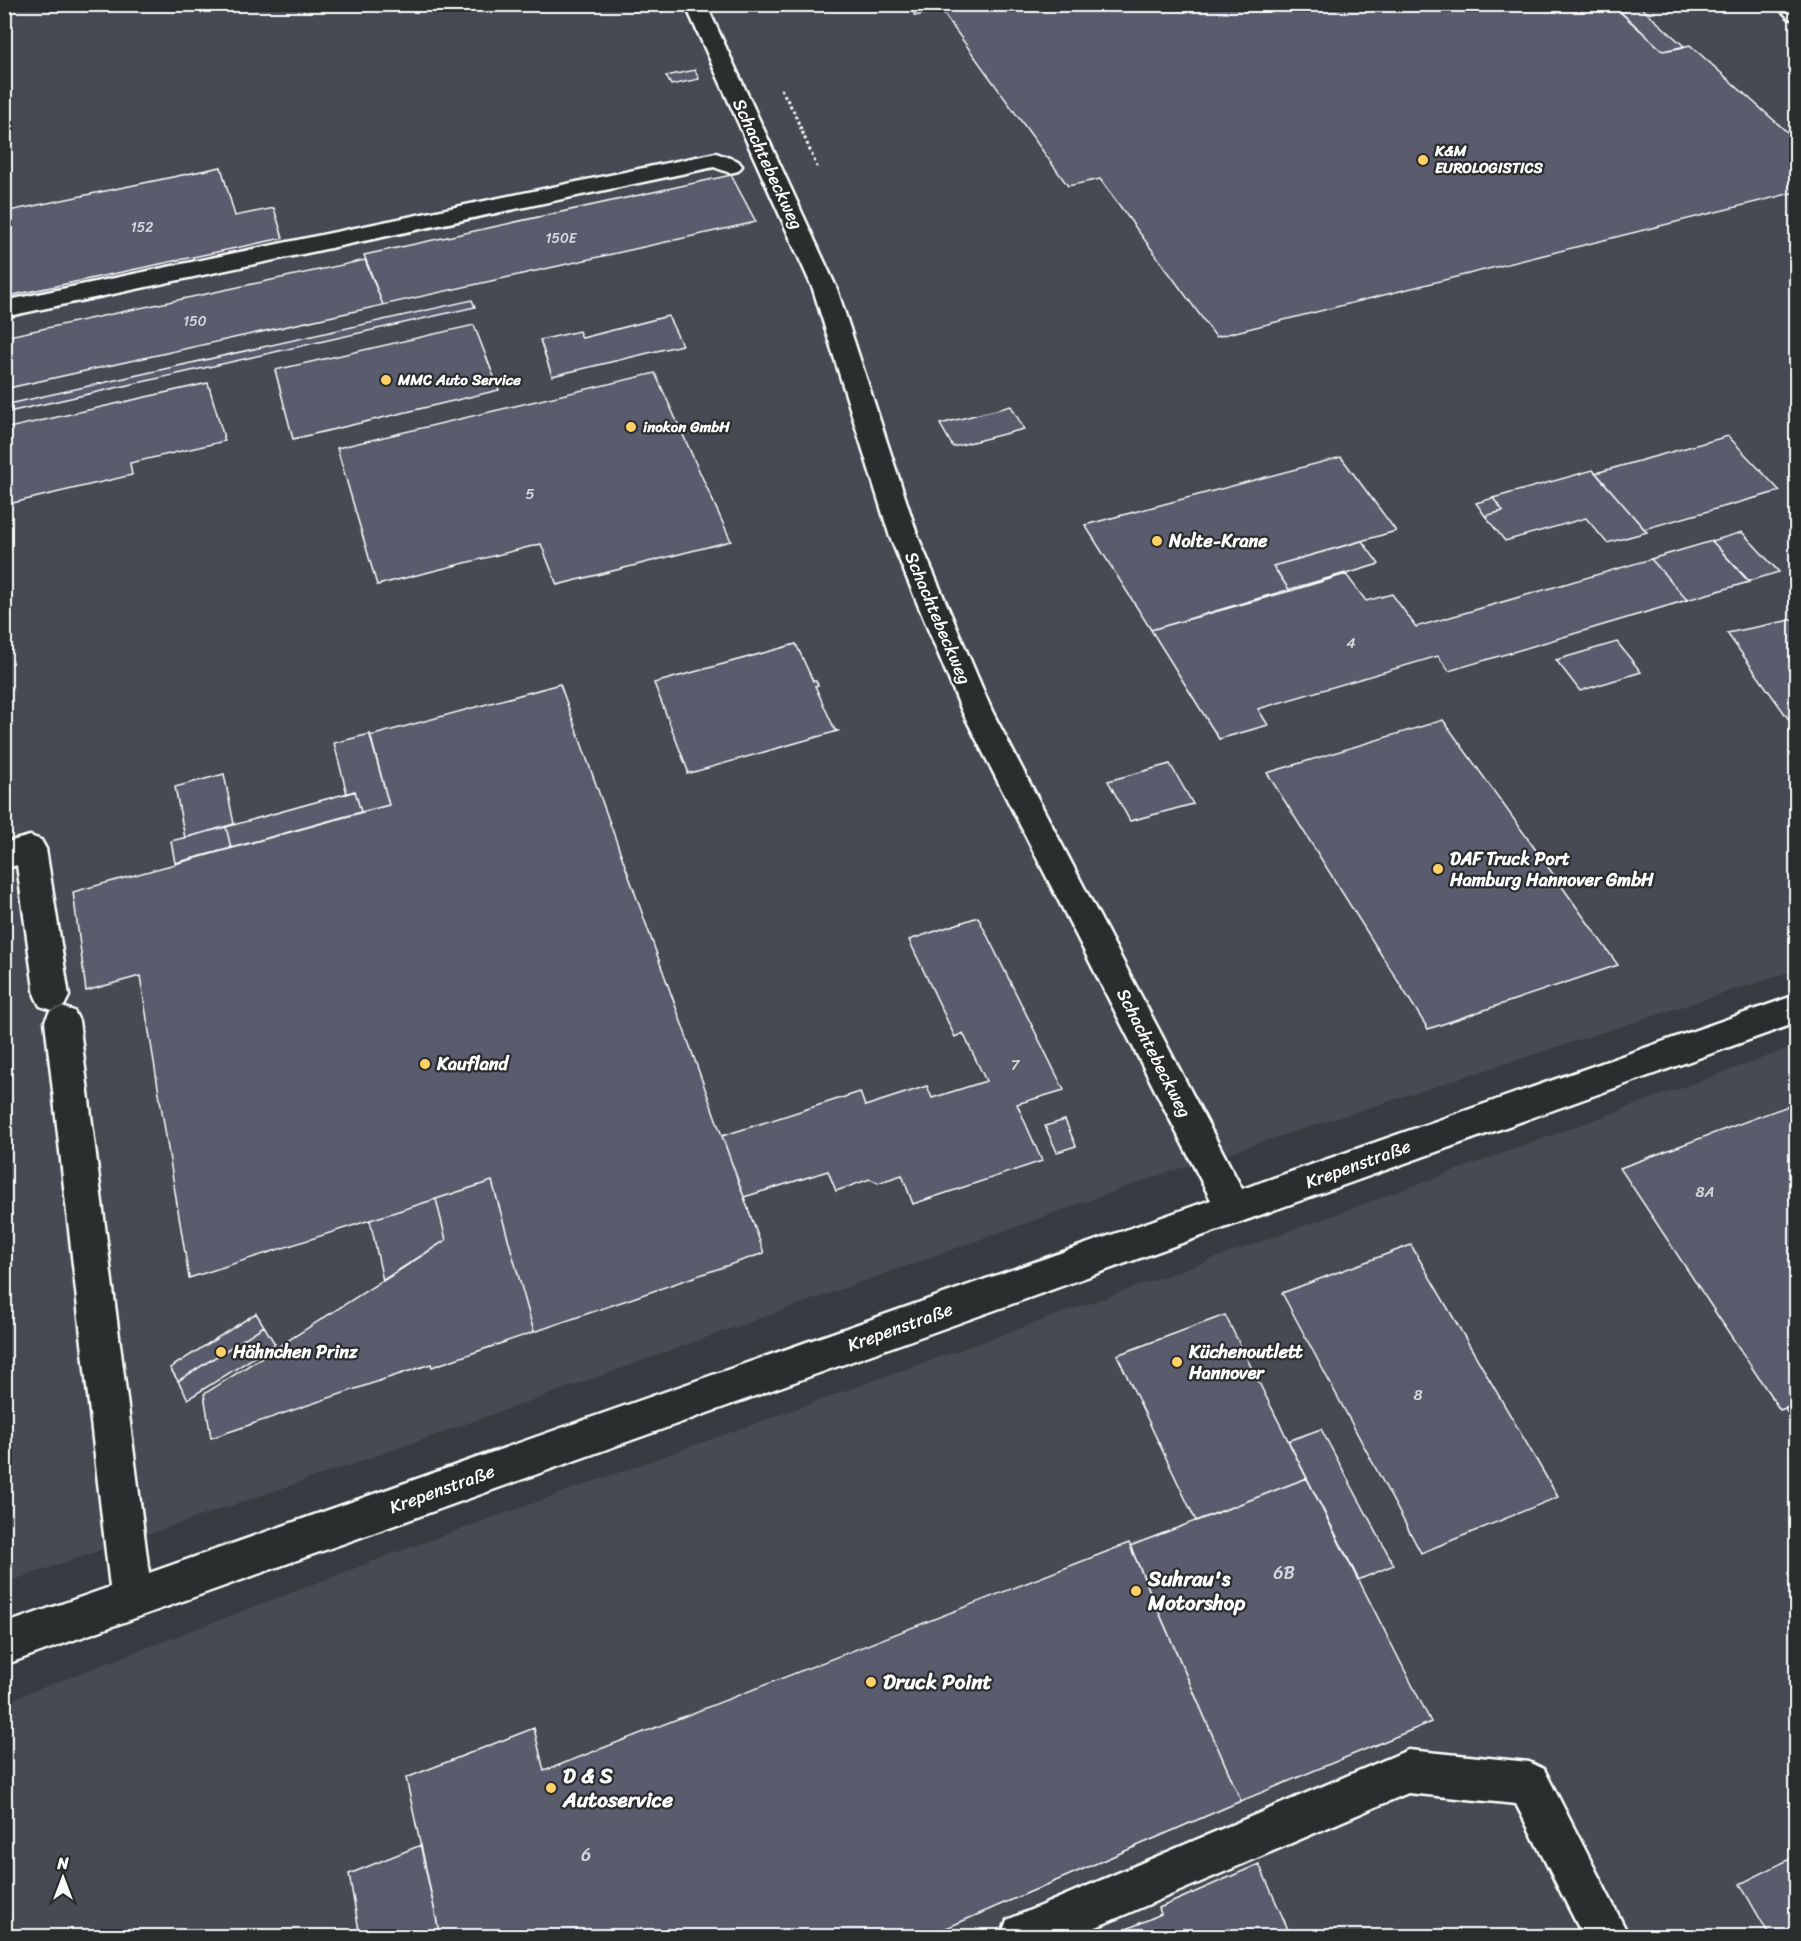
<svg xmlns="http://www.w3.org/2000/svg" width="1801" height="1941" font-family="Sriracha,sans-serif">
	<rect width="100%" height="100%" fill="#383b41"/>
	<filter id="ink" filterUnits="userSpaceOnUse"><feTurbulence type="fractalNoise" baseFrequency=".0167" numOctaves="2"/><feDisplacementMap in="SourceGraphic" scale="12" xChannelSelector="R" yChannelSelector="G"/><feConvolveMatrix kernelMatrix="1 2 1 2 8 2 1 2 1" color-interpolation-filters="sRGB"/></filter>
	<g filter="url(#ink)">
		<!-- built -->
		<path fill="#464952" d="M4 5H1796V970L1166 1173 371 1458 5 1583Z
			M1796 1046V1936H5V1702L397 1552 1210 1260Z"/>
		<!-- building -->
		<path fill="#5a5c6e" stroke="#fff" stroke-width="1.5" d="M908 4H942L912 10Z
			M942 4H1611L1663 51 1690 45 1796 140V192L1216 337 1100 179 1068 186 941 10 915 16 912 10Z
			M1612 4H1637L1685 47 1663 51Z
			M695 70 699 79 671 85 666 76Z
			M221 167 235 216 274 208 283 238 4 297V212Z
			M731 175 756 222 383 305 364 255Z
			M365 260 383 305 4 389V337Z
			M472 300 475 307 4 413V405Z
			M668 316 682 345 552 376 540 340 579 331 582 338Z
			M474 325 499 390 293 439 275 370Z
			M655 373 731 541 557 585 541 544 377 585 337 448Z
			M208 383 225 441 130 463 132 475 4 505V429Z
			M1011 406 1024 429 953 447 940 424Z
			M1728 436 1780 491 1644 529 1596 473Z
			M1341 457 1396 531 1273 566 1290 591 1151 630 1085 525Z
			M1593 470 1647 532 1607 543 1586 518 1505 541 1485 516 1503 511 1493 498Z
			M1493 498 1503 511 1485 516 1476 503Z
			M1742 532 1779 572 1749 581 1712 541Z
			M1362 541 1379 564 1290 591 1273 566Z
			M1712 541 1749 582 1687 600 1651 559Z
			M1651 559 1687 600 1449 671 1438 656 1258 709 1268 725 1219 739 1151 630 1345 573 1366 601 1392 594 1416 627Z
			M1796 619V728H1795L1727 633Z
			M1617 642 1641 672 1580 691 1556 660Z
			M796 644 813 681H816L818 685 815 686 835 730 838 731 687 774 688 771 654 683Z
			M560 684 764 1253 534 1332 492 1181 189 1278 140 976 86 991 73 892 389 805 370 736Z
			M1443 720 1618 965 1428 1029 1267 773Z
			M370 734 389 805 361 812 355 791 347 794 334 743Z
			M1170 764 1193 804 1130 821 1108 781Z
			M224 774 234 824 185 838 175 787Z
			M355 791 361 812 231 848 226 827Z
			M226 827 231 848 175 863 171 841Z
			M978 917 1064 1090 1017 1104 1042 1161 913 1204 902 1175 878 1183 870 1179 836 1191 828 1171 744 1197 722 1136 860 1092 865 1106 927 1086 932 1098 986 1081 963 1033 955 1037 909 940Z
			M1796 1103V1404L1780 1410 1620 1168Z
			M1065 1120 1076 1146 1057 1152 1045 1126Z
			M492 1181 534 1332 432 1367 431 1364 385 1379 211 1438 204 1394 446 1240 436 1199Z
			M436 1199 446 1240 383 1281 370 1220Z
			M1411 1245 1558 1497 1421 1553 1282 1293Z
			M256 1313 264 1326 178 1381 170 1368Z
			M1225 1315 1307 1478 1196 1521 1117 1355Z
			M264 1326 275 1344 188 1399 178 1381Z
			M1796 1404V1426L1785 1409Z
			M1321 1429 1394 1565 1358 1580 1288 1441Z
			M1307 1478 1431 1722 1241 1801 1130 1546Z
			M1129 1543 1241 1801 928 1936H440L406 1778 534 1728 544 1771Z
			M421 1845 440 1936H360L349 1874Z
			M1796 1856V1936H1770L1740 1884Z
			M1259 1864 1291 1936H1111L1161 1914 1159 1908Z"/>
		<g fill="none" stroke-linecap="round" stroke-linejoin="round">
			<!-- minor casing -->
			<g stroke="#fff" stroke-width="5">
				<path id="minor" d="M685 4H706L837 289 918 537 992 711 1242 1189 1796 995V1023L4 1665V1624L110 1587 45 1021 50 1011 62 1007 74 1011 79 1021 149 1573 1211 1200 962 711 890 537 813 289Z
					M1775 4H1796V20L1789 18Z
					M716 153 738 161 742 166 738 171 730 173 714 167 4 317V301Z
					M30 836 41 840 46 849 69 996 64 1006 52 1010 40 1006 35 996 17 865 4 869V843Z
					M1408 1750 1529 1762 1544 1769 1629 1936H1583L1516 1804 1408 1793 1075 1936H1001L1007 1920Z"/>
			</g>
			<!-- path -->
			<path stroke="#fff" stroke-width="3" stroke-dasharray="3 3" stroke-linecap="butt" d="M781 89 793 110 817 167"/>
			<!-- minor -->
			<use href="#minor" fill="#2a2d2e" fill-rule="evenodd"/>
		</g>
	</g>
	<!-- markers -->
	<g fill="#ffd166" stroke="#2a2d2e" stroke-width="2">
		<circle cx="1423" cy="160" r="6"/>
		<circle cx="386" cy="380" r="6"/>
		<circle cx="631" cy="427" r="6"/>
		<circle cx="1157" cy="541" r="6"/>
		<circle cx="1438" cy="869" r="6"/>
		<circle cx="425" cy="1064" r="6"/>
		<circle cx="221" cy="1352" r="6"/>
		<circle cx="1177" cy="1362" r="6"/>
		<circle cx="1136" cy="1591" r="6"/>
		<circle cx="871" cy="1682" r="6"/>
		<circle cx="551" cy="1788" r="6"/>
	</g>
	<g text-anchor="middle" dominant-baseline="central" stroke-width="4.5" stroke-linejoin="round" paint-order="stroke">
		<!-- far-number labels -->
		<g font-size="14" fill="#d6d6db">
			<text x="142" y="227">152</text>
			<text x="561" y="238">150E</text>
			<text x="195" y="321">150</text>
		</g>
		<!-- far-poi labels -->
		<g font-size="15" font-weight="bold" fill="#fff" stroke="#2a2d2e" text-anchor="start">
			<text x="1435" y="151">K&amp;M<tspan x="1435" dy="17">EUROLOGISTICS</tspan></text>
			<text x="398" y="380">MMC Auto Service</text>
			<text x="643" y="427">inokon GmbH</text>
		</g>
		<!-- number labels -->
		<g font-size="15" fill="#d6d6db">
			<text x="530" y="494">5</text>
			<text x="1351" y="643">4</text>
			<text x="1015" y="1065">7</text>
			<text x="1705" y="1192">8A</text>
			<text x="1418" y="1395">8</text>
		</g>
		<!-- street labels -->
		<g font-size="18" fill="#fff" stroke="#2a2d2e">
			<text transform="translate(768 164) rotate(65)">Schachtebeckweg</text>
			<text transform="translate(938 618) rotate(67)">Schachtebeckweg</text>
			<text transform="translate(1154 1053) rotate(63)">Schachtebeckweg</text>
			<text transform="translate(1358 1164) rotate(-20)">Krepenstraße</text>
			<text transform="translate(900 1327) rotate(-20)">Krepenstraße</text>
			<text transform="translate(442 1489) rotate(-20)">Krepenstraße</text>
		</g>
		<!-- poi labels -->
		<g font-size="18" font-weight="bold" fill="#fff" stroke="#2a2d2e" text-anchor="start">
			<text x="1169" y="541">Nolte-Krane</text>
			<text x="1450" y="859">DAF Truck Port<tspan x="1450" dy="21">Hamburg Hannover GmbH</tspan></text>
			<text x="437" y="1064">Kaufland</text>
			<text x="233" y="1352">Hähnchen Prinz</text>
			<text x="1189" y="1352">Küchenoutlett<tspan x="1189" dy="21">Hannover</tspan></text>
		</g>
		<!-- near-number labels -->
		<g font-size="18" fill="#d6d6db">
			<text x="1284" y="1573">6B</text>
			<text x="586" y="1855">6</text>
		</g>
		<!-- near-poi labels -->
		<g font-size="21" font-weight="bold" fill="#fff" stroke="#2a2d2e" text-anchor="start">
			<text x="1148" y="1579">Suhrau's<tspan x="1148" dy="24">Motorshop</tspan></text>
			<text x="883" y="1682">Druck Point</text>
			<text x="563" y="1776">D &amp; S<tspan x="563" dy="24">Autoservice</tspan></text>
		</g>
	</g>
	<!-- margin -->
	<rect width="1801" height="1941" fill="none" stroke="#2a2d2e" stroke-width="24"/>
	<rect x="12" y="12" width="1777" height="1917" fill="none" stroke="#fff" stroke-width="2" filter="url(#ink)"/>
	<!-- north arrow -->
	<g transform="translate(63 1878)" stroke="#2a2d2e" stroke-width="4.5" paint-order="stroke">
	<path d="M0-4.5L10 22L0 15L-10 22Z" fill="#ffffff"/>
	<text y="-9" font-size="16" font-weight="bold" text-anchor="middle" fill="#ffffff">N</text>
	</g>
</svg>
